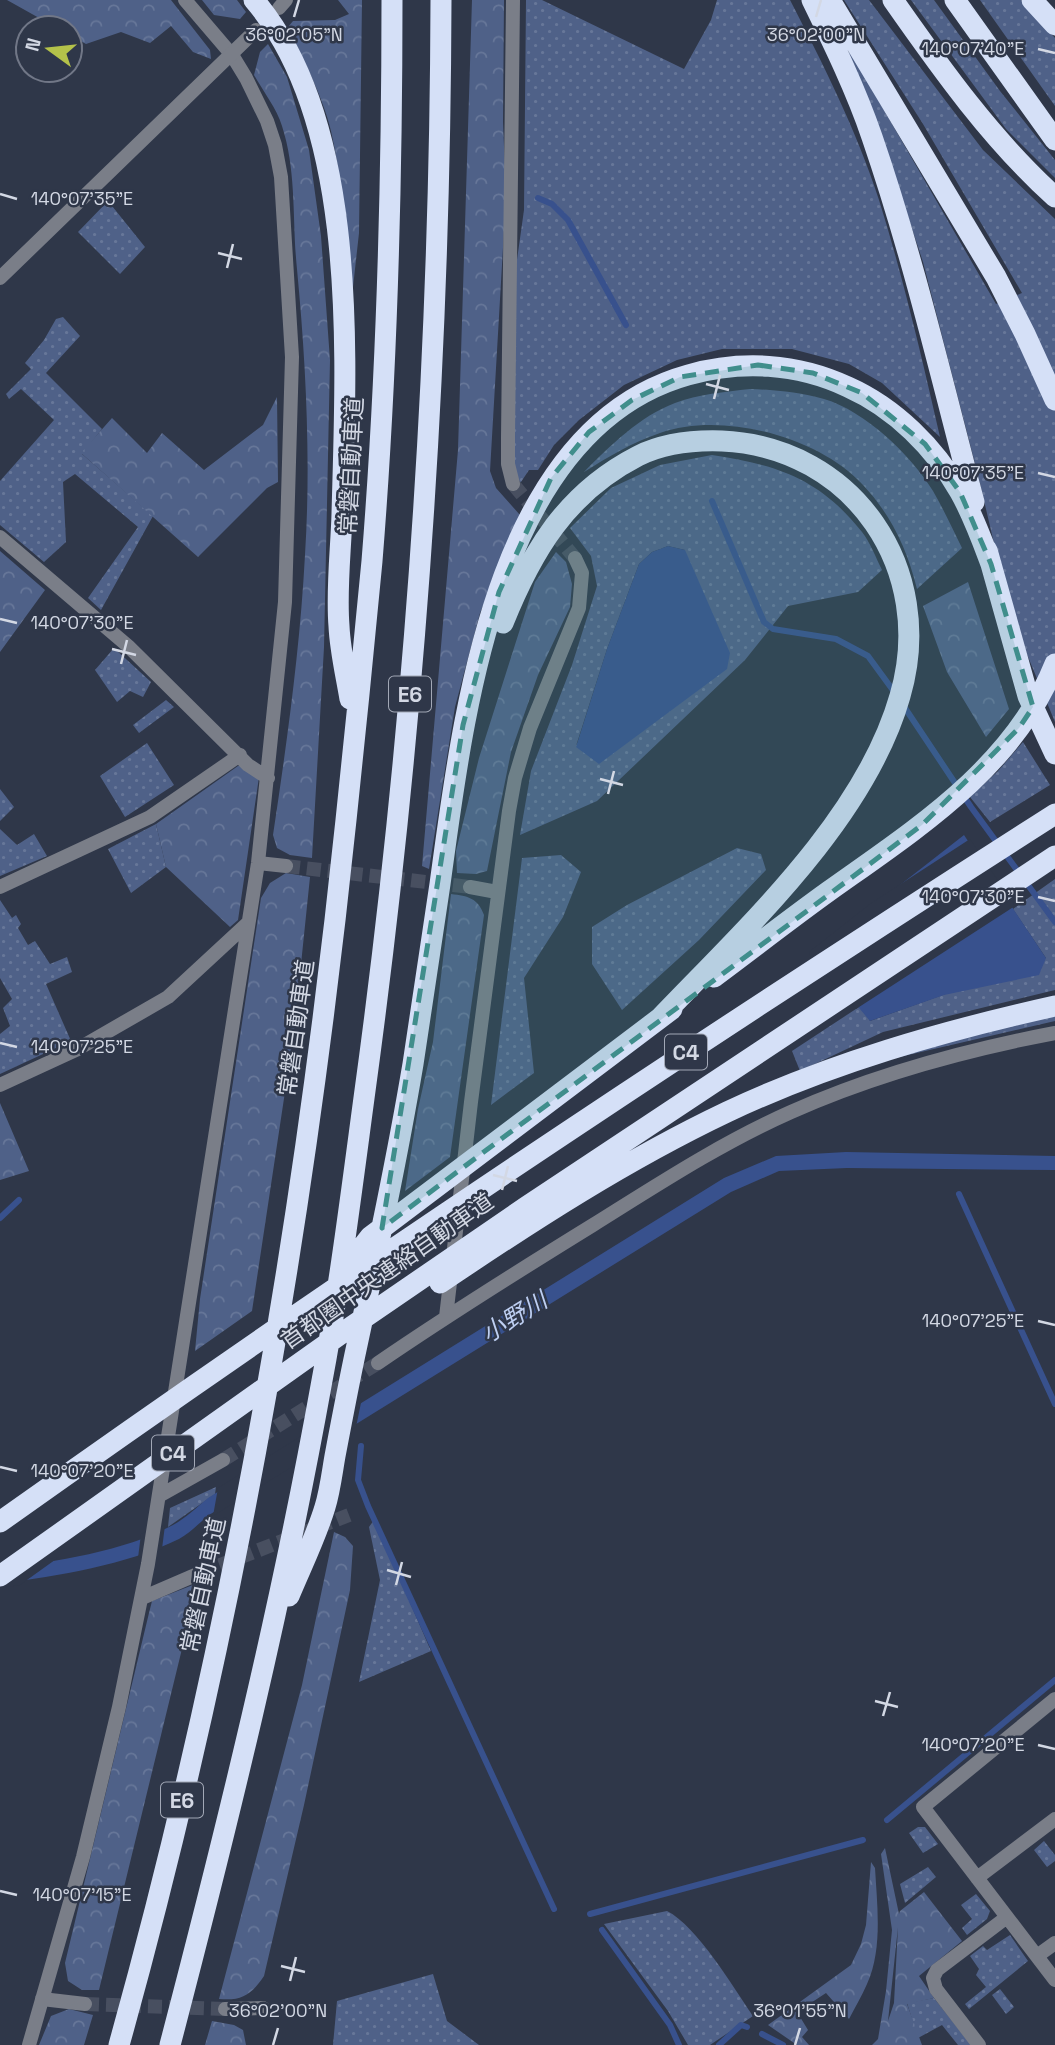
<svg xmlns="http://www.w3.org/2000/svg" width="1055" height="2045" font-family="'Space Grotesk','Noto Sans JP',sans-serif">
	<defs>
		<pattern id="grass-dots" width="8" height="8" patternUnits="userSpaceOnUse" patternTransform="scale(1.75)"><rect width="8" height="8" fill="#4f6188"/><path d="M2 2h.1M6 6h.1" fill="none" stroke="#677799" stroke-width="1.8" stroke-linecap="round"/></pattern>
		<pattern id="forest-crowns" width="20" height="18" patternUnits="userSpaceOnUse" patternTransform="scale(1.75)"><rect width="20" height="18" fill="#4f6188"/><path d="M2 6a3 3 0 1 1 6 0M12 15a3 3 0 1 1 6 0" fill="none" stroke="#677799"/></pattern>
	</defs>
	<rect width="100%" height="100%" fill="#2f3749"/>
	<!-- grass -->
	<path fill="url(#grass-dots)" fill-rule="evenodd" d="M526 0H542L684 69 711 20 717 0H790C823 64 857 131 879 200 903 277 922 358 940 437L882 383 849 364 792 349H722L677 360 624 385 579 420 554 445 538 470H529L521 482H518L506 454 515 274 524 210Z
		M844 0H869L983 150 1055 219V722L1026 652 1003 582 979 479 923 262 871 105 844 52 851 53 996 304 1022 293 923 124Z
		M911 0H934L1000 91 1055 160V178L1006 129Z
		M980 0H1021L1055 38V106Z
		M108 201 145 247 120 274 78 232Z
		M63 317 80 336 46 373 102 429 82 454 153 516 101 610 88 598 138 527 75 474 63 482 66 542 44 562 0 525V481L54 420 21 389 9 399 6 394 31 369 25 363 44 340 56 319Z
		M750 389C775 390 800 392 824 399 865 411 911 455 933 491 944 510 953 530 962 548L917 589C907 549 892 516 863 485 819 437 723 411 660 433 633 442 608 457 584 472 610 446 640 416 675 403 698 394 725 392 750 389Z
		M712 455C777 465 819 478 862 532 870 542 876 558 882 570L858 592 788 606 745 660 597 801 520 835 531 771 572 665 597 586 591 556 570 528 611 488 660 465ZM668 546 685 550 576 746 607 649 639 564 652 552Z
		M114 648 151 682 143 697 130 691 117 702 95 670Z
		M166 700 174 707 139 733 133 725Z
		M1023 742 1050 785 990 822 970 797 998 771Z
		M147 743 174 785 125 817 100 776Z
		M0 789 14 807 0 821Z
		M156 824 166 867 131 893 108 849Z
		M0 829 17 845 34 834 47 856 0 876Z
		M737 848 761 854 766 870 699 940 622 1010 592 964V927L627 905Z
		M561 855 581 872 563 917 524 978 534 1073 491 1105 522 858Z
		M1055 879V990L883 1032 800 1071 792 1051 862 1005 870 1021 1046 958 1013 909Z
		M0 900 12 918 16 915 21 924 18 928 28 945 35 941 50 964 67 957 72 972 46 984 71 1041 0 1074V1034L10 1026 3 1008 12 999 0 978Z
		M1055 1016V1021L895 1058 956 1039Z
		M216 1487 215 1494 168 1527 170 1508Z
		M374 1520 431 1651 359 1682 380 1580 369 1527Z
		M918 1827H925L938 1844 923 1853 909 1833Z
		M1044 1841 1055 1855V1861L1047 1867 1034 1850Z
		M928 1867 936 1877 905 1903 900 1884Z
		M976 1894 990 1911 987 1919 967 1935 962 1928 972 1919 961 1905Z
		M667 1911C697 1926 733 1987 753 2016L710 2045H688L668 2011 604 1924Z
		M1010 1935 1028 1961 969 2009 965 2004 986 1987 976 1975 979 1969 970 1956 983 1946 987 1950Z
		M433 1974 447 2021 479 2045H333L337 2001Z
		M1000 1989 1014 2007 1006 2014 992 1995Z
		M934 1998 971 2045H958L942 2025 918 2038 907 2003Z"/>
	<!-- forest -->
	<path fill="url(#forest-crowns)" fill-rule="evenodd" d="M7 0H171L210 50 211 59 193 52 171 26 150 43 121 32 86 44 70 35V28H57Z
		M202 0H237L246 12 240 19 214 15Z
		M338 0H362L359 233 352 296C346 241 343 184 331 131 323 97 303 59 288 27L293 21 335 20 349 14Z
		M472 0H504L503 122 506 196 490 471 496 488 520 515 480 613 455 707 429 869 422 866 458 450Z
		M268 44 287 77 309 150 321 236 330 360 324 647 312 858 290 855 277 848 273 835C287 742 300 649 305 555 311 460 306 364 297 269 292 221 297 172 282 126 277 109 263 91 254 75L260 52Z
		M277 397 278 482 267 488 198 557 81 453 112 418 147 453 162 433 204 470 263 425Z
		M0 551 45 590 0 652Z
		M556 552 566 562 572 584 570 607 538 675 511 752 487 871 476 874 457 873 456 851 479 758 535 582Z
		M968 582 1009 709 986 737 947 672 923 606Z
		M245 765 259 777 238 920 230 927 166 867 156 824 238 766Z
		M286 873 310 877 294 1032 252 1311 195 1351 200 1299 261 898 270 883Z
		M451 894C468 896 478 898 484 915L450 1157 405 1191 418 1109 433 1042Z
		M0 1103 29 1171 0 1180Z
		M334 1532 345 1537 353 1546 350 1590 304 1805 264 1976C251 1995 242 2001 219 1999L302 1685Z
		M198 1583 99 1990H82L68 1981 65 1963 149 1613 152 1601Z
		M885 1848 899 1914 900 1911 924 1892 962 1941 919 1976 934 1998 907 2004 922 2045H872L878 2039 886 1991 892 1930 881 1854ZM898 1927 894 2003 888 2021Z
		M871 1862 875 1868C877 1905 883 1949 867 1984 862 1996 855 2007 849 2019L826 1993 797 2012 808 2030 802 2037 809 2045H797L768 2025 851 1965 861 1944 866 1925Z
		M69 2009 93 2015 84 2045H39L51 2016Z
		M212 2021 234 2025 243 2030 246 2045H205Z"/>
	<!-- water -->
	<path fill="#38518d" d="M668 546 685 550 730 653 727 669 599 764 576 747 607 649 639 564 652 552Z
		M964 835 1046 958 1039 975 944 995 870 1021 813 953Z
		M846 1152 1055 1156V1170L847 1168 779 1171 731 1192 209 1515C199 1523 190 1533 179 1539 124 1566 60 1575 0 1584V1569C56 1561 123 1552 173 1525 186 1518 197 1507 208 1498L724 1178 776 1156Z"/>
	<!-- pier -->
	<path fill="#2f3749" d="M970 839 1015 906 856 1009 810 956 809 952 870 904Z
		M362 1398 356 1427 213 1516 218 1488Z
		M165 1525 162 1549 138 1558 141 1534Z
		M59 1557 20 1585 0 1588V1566Z"/>
	<g fill="none" stroke-linecap="round" stroke-linejoin="round">
		<!-- stream -->
		<path stroke="#38518d" stroke-width="6" d="M538 198 552 204 568 220 626 325
			M712 501 764 622 773 629 836 639 868 656 895 693
			M903 705 971 807 1055 922
			M959 1194 1055 1404
			M0 1218 19 1200
			M361 1446 358 1480 368 1506 554 1909
			M887 1820 1055 1680
			M590 1914 863 1840
			M602 1930 670 2025 679 2045
			M762 2034 783 2045
			M719 2045 741 2025 747 2027"/>
		<!-- minor-tunnel -->
		<path stroke="#484f60" stroke-width="14" stroke-dasharray="14 7" stroke-linecap="butt" d="M513 484 575 558
			M286 866 470 887
			M223 1460 378 1363
			M200 1573 349 1515
			M85 2004 225 2009"/>
		<!-- minor -->
		<path stroke="#7a7e88" stroke-width="14" d="M513 484 508 464V438L513 0
			M0 537 128 646 248 765 268 778
			M258 863 286 866
			M0 887 150 817 240 755
			M470 887 497 892
			M0 1085 76 1050 168 997 248 923
			M446 1317 471 1102 509 811 515 778 530 728 579 608 582 573 575 558
			M378 1363C448 1315 520 1270 593 1225 657 1185 721 1143 791 1112 874 1075 966 1050 1055 1033
			M159 1496 223 1460
			M142 1598 200 1573
			M1055 1699 923 1807 1055 1980
			M977 1878 1055 1819
			M1037 1956 1055 1943
			M42 1999 85 2004
			M225 2009 263 2008
			M29 2045 83 1857 119 1707 148 1564 258 863 285 602 292 357 281 177 275 145 267 121 246 78 232 55 185 0
			M979 2045 936 1989 933 1978 937 1970 1007 1917"/>
		<!-- tertiary -->
		<path stroke="#7a7e88" stroke-width="14" d="M279 8 286 0
			M0 278 256 30"/>
		<!-- motorway -->
		<path stroke="#d5e0f7" stroke-width="21" d="M254 0C360 124 346 359 342 514 341 550 336 589 339 626 340 650 346 675 350 699
			M812 0C834 45 856 90 872 137 913 256 942 381 974 502
			M830 0 996 277 1025 334 1055 400
			M893 0C942 70 992 140 1055 197
			M955 0 1055 140
			M1032 0 1055 25
			M987 550 1028 696 1055 754
			M503 623C532 551 566 493 638 456 664 443 693 440 722 441 854 447 937 570 900 696 865 819 747 927 661 1017
			M714 977C753 948 790 919 829 891 916 829 1014 767 1055 664
			M340 1275 370 1237 672 1009
			M440 1283C532 1221 626 1160 727 1112 831 1063 943 1031 1055 1006
			M0 1522C345 1276 698 1042 1055 814
			M0 1576 345 1331 526 1207 1055 856
			M289 1596C301 1567 316 1537 325 1507 330 1491 332 1473 335 1456 342 1419 349 1382 357 1345 377 1252 397 1159 413 1064 422 1005 431 944 440 884 463 718 494 429 688 375 741 360 797 363 848 387 895 408 935 448 960 492 973 515 982 540 991 564
			M119 2045C231 1644 303 1233 346 820 355 734 364 647 372 561 387 375 392 187 392 0
			M170 2045C227 1827 281 1608 321 1386 339 1291 351 1195 364 1098 414 734 440 368 441 0"/>
	</g>
	<!-- marked area -->
	<path fill="#408e8c" fill-opacity="0.2" stroke="#408e8c" stroke-width="5" stroke-dasharray="14 9" stroke-linejoin="round" d="M758 365 813 373 862 393 925 444 960 492 991 564 1033 707 1019 728 922 825 382 1228 463 725 499 592 551 478 589 432 632 400 680 377Z"/>
	<!-- ticks -->
	<path fill="none" stroke="#d3d8e4" stroke-width="2.5" d="M294 17 299 0M816 17 821 0M1038 49 1055 53M0 194 17 199M218 253 242 259M227 268 233 244M706 384 729 390M714 399 720 375M1038 473 1055 477M0 619 17 623M112 649 136 655M121 664 127 640M600 779 623 785M608 794 614 771M1038 897 1055 901M0 1043 17 1047M493 1175 517 1181M502 1190 508 1166M1038 1321 1055 1325M0 1467 17 1471M387 1570 411 1577M396 1585 402 1562M875 1701 898 1707M883 1716 890 1692M1038 1745 1055 1749M0 1891 17 1895M281 1966 305 1972M290 1981 296 1957M273 2045 278 2028M795 2045 800 2028"/>
	<g text-anchor="middle" dominant-baseline="central" stroke-width="5" stroke-linejoin="round" paint-order="stroke">
		<!-- shield labels -->
		<g fill="#2f3749" stroke="#a2a8b6" stroke-width="2">
			<rect x="389" y="676.5" width="42" height="35" rx="5"/>
			<rect x="665" y="1034.5" width="42" height="35" rx="5"/>
			<rect x="152" y="1435.5" width="42" height="35" rx="5"/>
			<rect x="161" y="1782.5" width="42" height="35" rx="5"/>
		</g>
		<g font-size="21" font-weight="bold" fill="#d3d8e4">
			<text x="410" y="694">E6</text>
			<text x="686" y="1052">C4</text>
			<text x="173" y="1453">C4</text>
			<text x="182" y="1800">E6</text>
		</g>
		<!-- street labels -->
		<g font-size="23" fill="#d3d8e4" stroke="#2f3749">
			<text transform="translate(351 466) rotate(-87)">常磐自動車道</text>
			<text transform="translate(296 1028) rotate(-82)">常磐自動車道</text>
			<text transform="translate(387 1271) rotate(-35)">首都圏中央連絡自動車道</text>
			<text transform="translate(203 1585) rotate(-78)">常磐自動車道</text>
		</g>
		<!-- water labels -->
		<g font-size="24" font-style="italic" fill="#becff2" stroke="#2f3749">
			<text transform="translate(514 1317) rotate(-32)">小野川</text>
		</g>
	</g>
	<g font-size="18" text-anchor="middle" fill="#d3d8e4" stroke="#2f3749" stroke-width="5" stroke-linejoin="round" paint-order="stroke">
		<text x="294" y="41">36°02'05"N</text>
		<text x="816" y="41">36°02'00"N</text>
		<text x="973" y="55">140°07'40"E</text>
		<text x="82" y="205">140°07'35"E</text>
		<text x="973" y="479">140°07'35"E</text>
		<text x="82" y="629">140°07'30"E</text>
		<text x="973" y="903">140°07'30"E</text>
		<text x="82" y="1053">140°07'25"E</text>
		<text x="973" y="1327">140°07'25"E</text>
		<text x="82" y="1477">140°07'20"E</text>
		<text x="973" y="1751">140°07'20"E</text>
		<text x="82" y="1901">140°07'15"E</text>
		<text x="278" y="2017">36°02'00"N</text>
		<text x="800" y="2017">36°01'55"N</text>
	</g>
	<!-- north arrow -->
	<g transform="translate(49 49) rotate(285)"><circle r="33" fill="#2f3749" stroke="#717787" stroke-width="2"/>
	<path d="M0-5L12 26L0 18L-12 26Z" fill="#b4c24a"/>
	<text y="-10" font-size="19" font-weight="bold" text-anchor="middle" fill="#d3d8e4">N</text>
	</g>
</svg>
